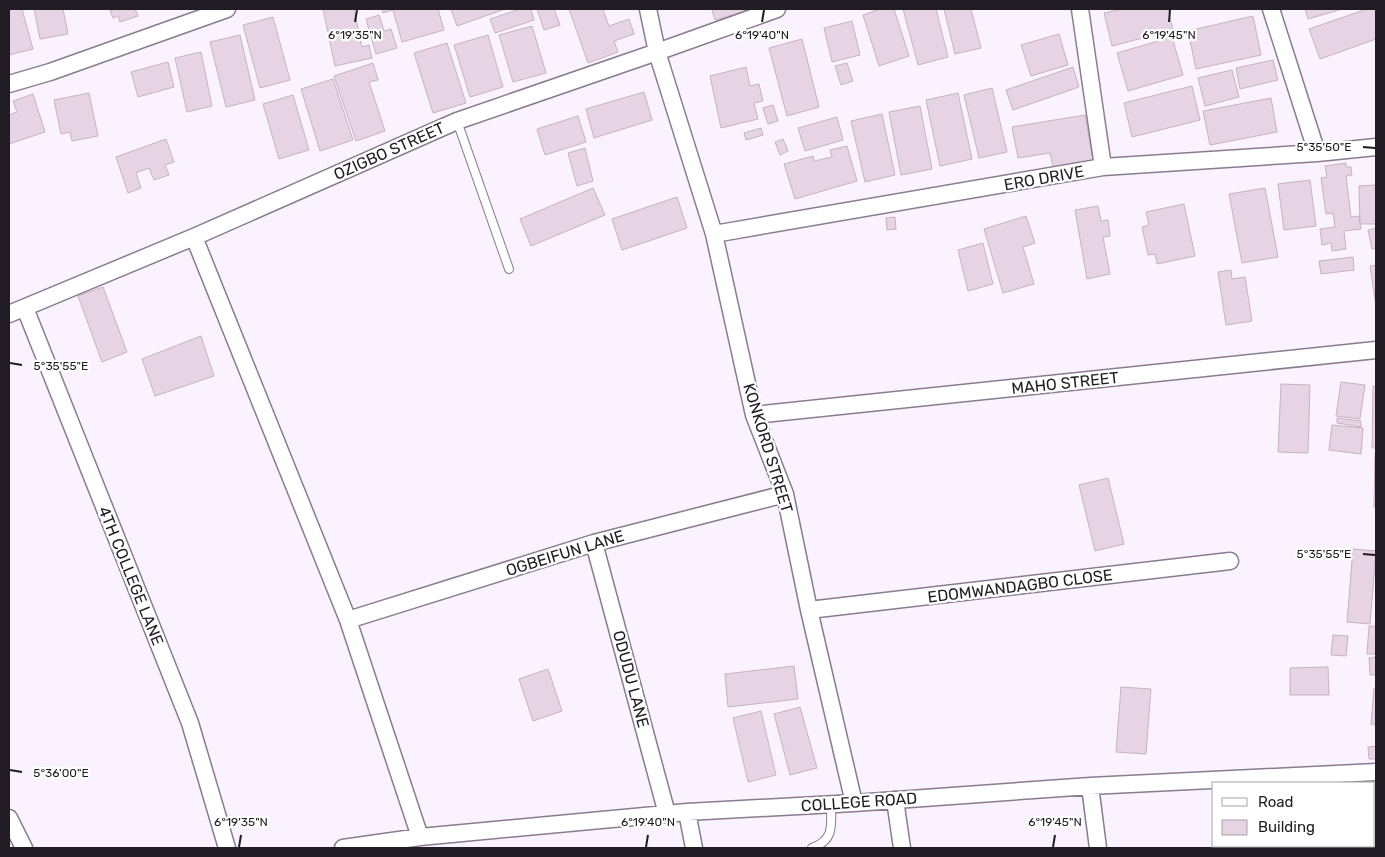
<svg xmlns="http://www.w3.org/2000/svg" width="1385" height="857" font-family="Rubik,sans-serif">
	<rect width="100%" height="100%" fill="#faf2fe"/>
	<!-- building -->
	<path fill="#e6d3e3" stroke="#c6b3c2" d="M9 9H22L33 49 9 55Z
		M34 9H63L68 34 40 39Z
		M116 9H135L138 16 120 22 118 16 113 18 110 11Z
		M323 9H354L362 47 369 45 372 58 335 66Z
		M382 9H438L444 30 402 42 393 10 383 13Z
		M451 9H505L457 26Z
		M520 9H531L534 20 495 33 490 19Z
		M537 9H554L560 25 544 30Z
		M569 9H608L603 10 609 26 629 19 634 34 614 41 618 52 588 63Z
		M717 9H749V10L715 20 712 10Z
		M880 9H894L909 56 879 66 863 15Z
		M903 9H936L948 57 918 65Z
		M944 9H971L981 48 955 54Z
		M1122 9H1168L1173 30 1112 46 1104 13Z
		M1305 9H1339V10L1308 19Z
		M1367 9H1376V39L1320 59 1309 29Z
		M379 15 384 31 391 29 397 48 376 54 366 19Z
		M1253 16 1261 55 1196 69 1188 31Z
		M273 17 290 80 260 88 243 25Z
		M852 21 860 55 832 62 824 28Z
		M532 26 546 73 513 82 499 35Z
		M1059 34 1068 65 1031 76 1021 45Z
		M240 35 255 100 226 107 210 42Z
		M488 35 503 87 470 97 454 45Z
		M1172 37 1183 75 1128 91 1117 53Z
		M802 39 819 107 787 116 769 48Z
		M447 43 466 103 433 113 414 53Z
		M201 52 212 106 187 112 175 58Z
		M1273 60 1278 80 1240 89 1236 68Z
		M168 62 174 87 138 97 131 72Z
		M373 63 378 80 369 82 385 131 356 141 334 76Z
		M847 63 853 81 841 85 835 66Z
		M746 67 750 86 759 84 763 101 754 103 758 119 721 128 710 76Z
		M1073 67 1079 87 1013 110 1006 90Z
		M1232 70 1239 97 1205 106 1198 78Z
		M333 79 353 140 320 151 301 89Z
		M1192 86 1200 120 1132 137 1124 103Z
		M992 88 1007 152 979 158 964 95Z
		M644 92 652 120 594 138 586 109Z
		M89 93 98 136 72 141 70 132 61 134 54 100Z
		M958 93 972 159 940 166 926 100Z
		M33 94 45 132 9 144V115L17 112 13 101Z
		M293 95 309 150 279 159 263 104Z
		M1271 98 1277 132 1210 145 1203 111Z
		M773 105 778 121 768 124 763 108Z
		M920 106 932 169 901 175 889 112Z
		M882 114 895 175 865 182 851 121Z
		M1085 115 1093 160 1053 167 1050 153 1018 158 1012 127Z
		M578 116 586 142 545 155 537 129Z
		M837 117 843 140 805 151 798 128Z
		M761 128 763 135 746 140 744 133Z
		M166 139 174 162 165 165 169 175 154 180 149 168 136 173 141 188 128 193 116 157Z
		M783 139 788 151 780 155 775 142Z
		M847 146 857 181 795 199 784 164 813 156 814 161 832 157 830 150Z
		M585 148 593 181 577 186 568 153Z
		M1346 163V167H1351L1352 175 1346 176 1351 217 1359 216 1361 229 1344 231 1346 249 1332 251 1331 243 1322 245 1320 229 1335 227 1333 213 1326 214 1321 178 1327 177 1325 166Z
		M1310 180 1316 226 1284 230 1278 184Z
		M1376 185V224H1360L1359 186Z
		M593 188 605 215 531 246 520 219Z
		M1265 188 1278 257 1242 263 1229 194Z
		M677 197 687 228 622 250 612 219Z
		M1184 204 1195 256 1157 264 1155 254 1148 255 1142 227 1149 225 1146 212Z
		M1098 206 1101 221 1108 220 1110 236 1103 237 1110 274 1087 279 1075 210Z
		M1026 216 1035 243 1023 247 1034 284 1003 293 984 229Z
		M895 217 896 229 887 230 886 218Z
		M1376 228V248L1372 249 1368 230Z
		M983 243 993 284 968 291 958 250Z
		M1353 257 1354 270 1321 274 1319 261Z
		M1376 265V306L1370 266Z
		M1231 270 1232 279 1245 277 1252 321 1226 325 1218 272Z
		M103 287 127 352 102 362 78 296Z
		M201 336 214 376 155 396 142 359Z
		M1341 382 1365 385 1360 419 1336 416Z
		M1281 384 1310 385 1308 453 1278 452Z
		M1373 386 1376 387V448H1372Z
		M1337 418 1361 421V427L1337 423Z
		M1332 425 1363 428 1361 454 1329 450Z
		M1375 453H1376V507H1374Z
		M1108 478 1124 544 1095 551 1079 485Z
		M1353 549 1376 551 1370 624 1347 622Z
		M1376 621V654H1367L1369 626H1376Z
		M1333 635 1348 636 1346 656 1331 655Z
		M1376 657V675H1370L1369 658Z
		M794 666 798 699 728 707 725 674Z
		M1328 667 1329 695H1290V668Z
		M548 669 562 711 533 721 519 679Z
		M1121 687 1151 689 1146 754 1116 752Z
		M1374 688H1376V725L1371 724Z
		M800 707 817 768 790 775 774 714Z
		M761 711 776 775 748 782 733 718Z
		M1376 746V759H1369L1368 747Z
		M1274 846H1334L1337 848H1272Z"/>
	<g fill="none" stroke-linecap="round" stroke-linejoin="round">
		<!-- service casing -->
		<g stroke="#887c8e" stroke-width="10">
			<path id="service" d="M457 121 509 269
				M812 848C835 840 831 825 831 805"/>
		</g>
		<!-- minor casing -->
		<g stroke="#887c8e" stroke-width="19">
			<path id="minor" d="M648 9 657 52 714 234 754 415 785 494 809 610 854 803
				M1080 9 1103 167
				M1271 9 1317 153
				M9 84 50 72 227 9
				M714 234 1103 167 1317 153 1376 147
				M194 237 348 620 420 837
				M25 308 190 723 227 848
				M9 314 194 237 457 121 657 52 777 9
				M754 415 1376 350
				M594 543 667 814
				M809 610 1230 561
				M348 620 594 543 785 494
				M1090 786 1098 848
				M895 800 902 848
				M687 812 694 848
				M9 818 24 848
				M343 848 420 837 687 812 854 803 1090 786 1376 772"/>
		</g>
		<!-- service -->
		<use href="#service" stroke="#fff" stroke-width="8"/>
		<!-- minor -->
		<use href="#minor" stroke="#fff" stroke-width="16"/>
	</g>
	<!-- ticks -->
	<path fill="none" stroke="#211c23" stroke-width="2" d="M355 22 357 10M762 22 764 10M1169 22 1170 10M1363 147 1375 148M10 363 22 365M1363 554 1375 555M10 770 22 772M239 847 241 835M646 847 648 835M1053 847 1055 835"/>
	<g text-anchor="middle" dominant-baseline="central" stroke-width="4.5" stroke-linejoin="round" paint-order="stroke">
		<!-- street labels -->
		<g font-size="16" fill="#211c23" stroke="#fff">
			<text transform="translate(389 151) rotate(-24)">OZIGBO STREET</text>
			<text transform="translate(1044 178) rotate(-10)">ERO DRIVE</text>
			<text transform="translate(1065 383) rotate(-6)">MAHO STREET</text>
			<text transform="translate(768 448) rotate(73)">KONKORD STREET</text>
			<text transform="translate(565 553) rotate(-17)">OGBEIFUN LANE</text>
			<text transform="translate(131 576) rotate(68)">4TH COLLEGE LANE</text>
			<text transform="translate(1020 586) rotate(-7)">EDOMWANDAGBO CLOSE</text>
			<text transform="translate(631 679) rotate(75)">ODUDU LANE</text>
			<text transform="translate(859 802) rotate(-4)">COLLEGE ROAD</text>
		</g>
	</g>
	<g font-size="12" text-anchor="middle" fill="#211c23" stroke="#fff" stroke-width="4.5" stroke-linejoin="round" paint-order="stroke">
		<text x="355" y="39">6°19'35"N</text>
		<text x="762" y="39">6°19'40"N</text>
		<text x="1169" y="39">6°19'45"N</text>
		<text x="1324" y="151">5°35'50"E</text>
		<text x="61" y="370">5°35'55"E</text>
		<text x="1324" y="558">5°35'55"E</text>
		<text x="61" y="777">5°36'00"E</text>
		<text x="241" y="826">6°19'35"N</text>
		<text x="648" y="826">6°19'40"N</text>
		<text x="1055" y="826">6°19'45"N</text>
	</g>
	<!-- border -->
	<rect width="1385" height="857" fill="none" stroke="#211c23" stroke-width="20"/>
	<!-- legend -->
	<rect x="1212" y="782" width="162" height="65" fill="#ffffff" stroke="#a6a4a7"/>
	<rect x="1222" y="798" width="25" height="8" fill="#ffffff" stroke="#a6a4a7"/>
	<text x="1258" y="807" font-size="15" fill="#211c23">Road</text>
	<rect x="1222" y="820" width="25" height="15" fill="#e6d3e3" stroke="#a6a4a7"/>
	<text x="1258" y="832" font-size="15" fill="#211c23">Building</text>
</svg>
